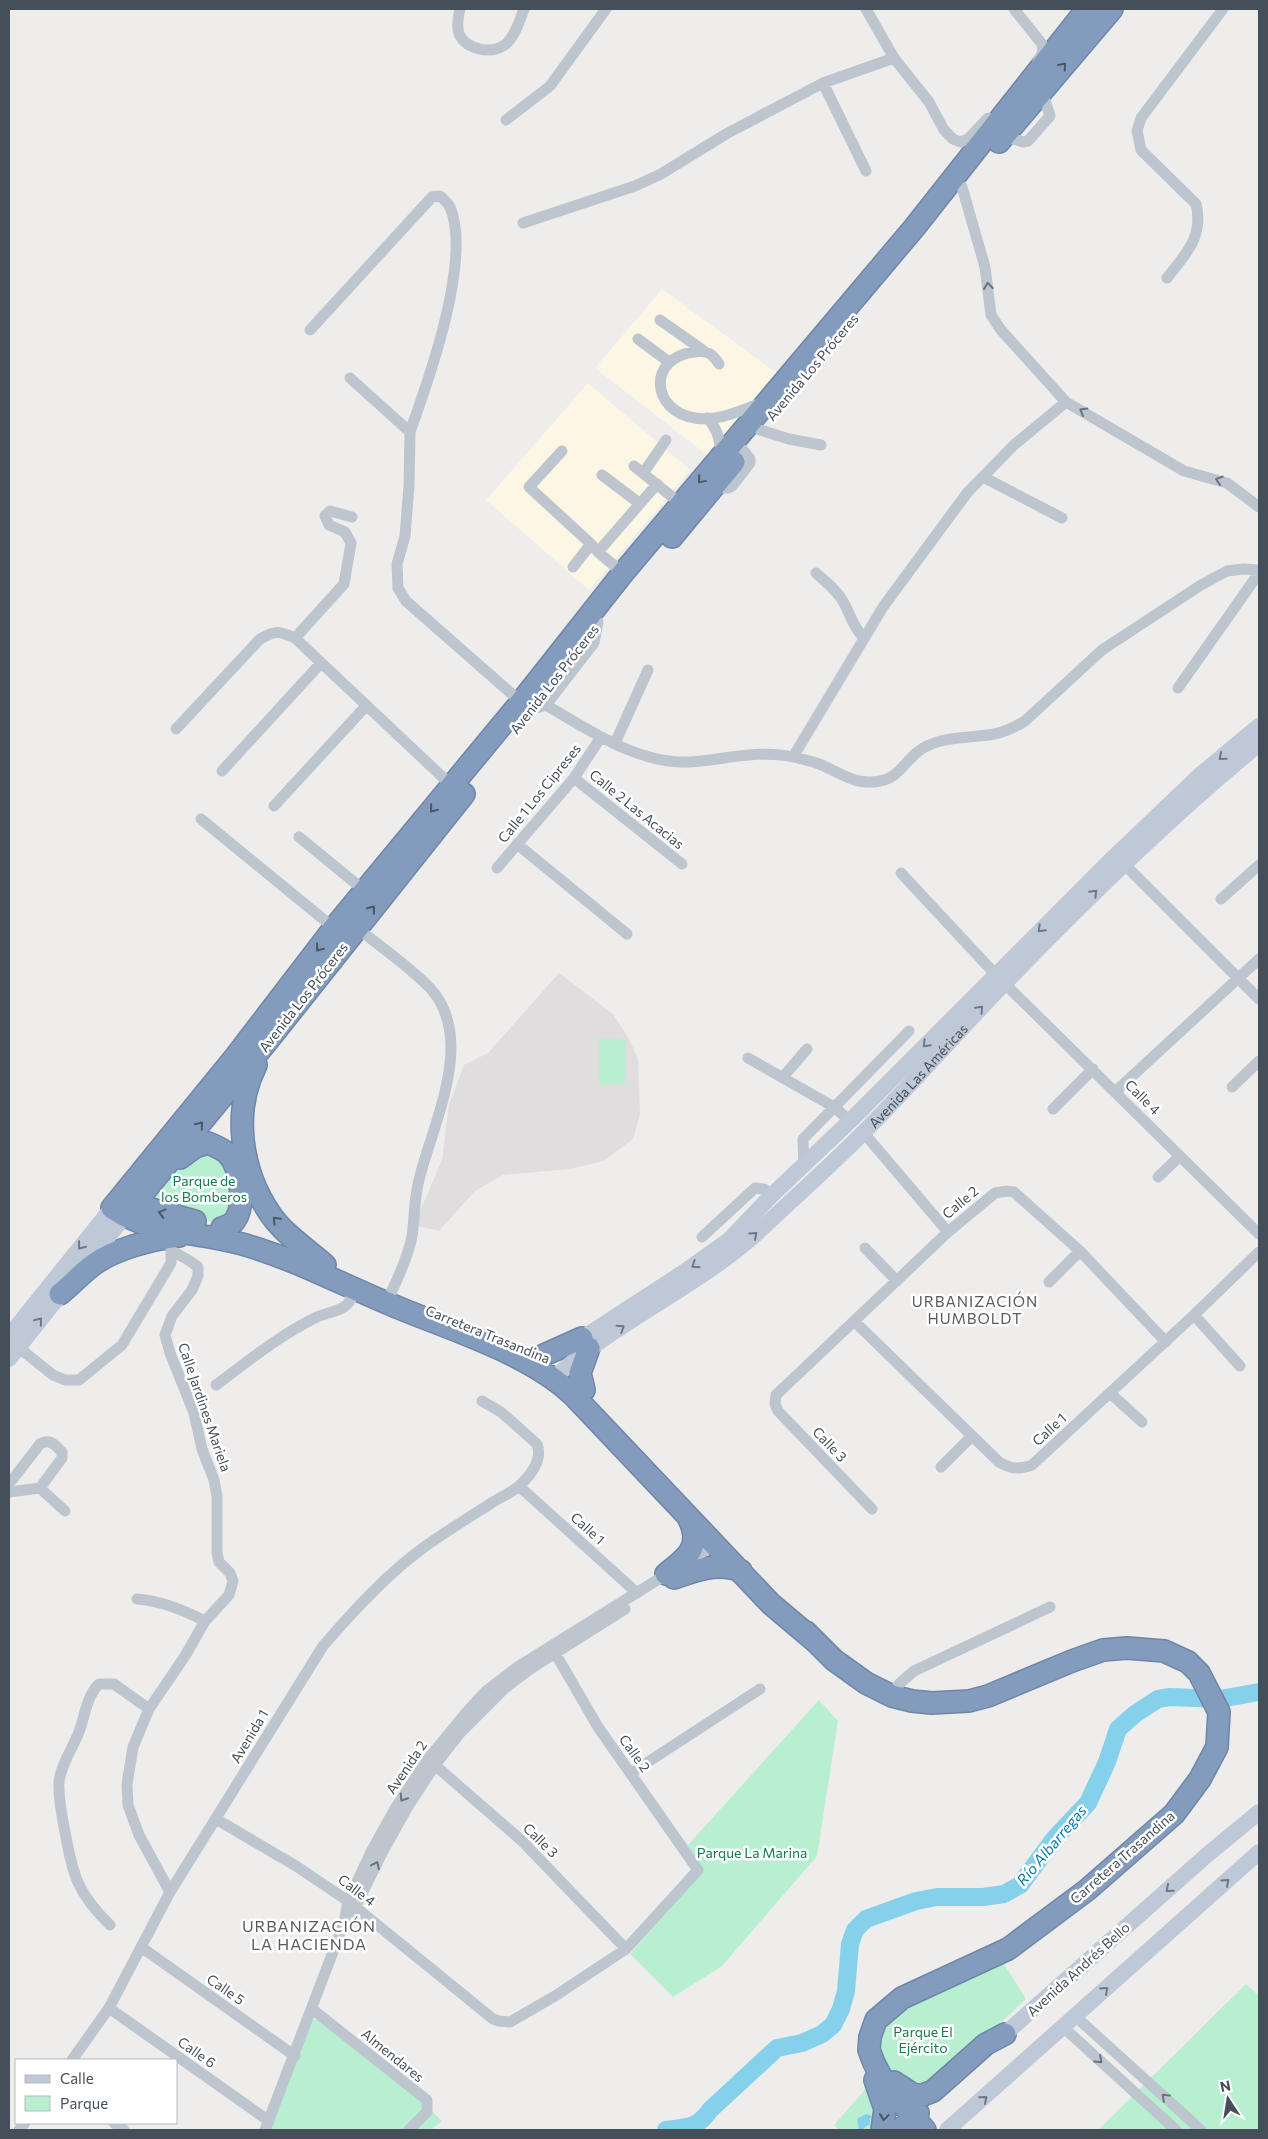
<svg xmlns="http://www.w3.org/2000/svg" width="1268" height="2139" font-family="Commissioner,sans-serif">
	<rect width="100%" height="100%" fill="#efecec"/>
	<!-- commercial -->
	<path fill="#fcf6e4" d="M662 289 778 374 711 458 595 368Z
		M588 383 690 470 589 590 486 500Z"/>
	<!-- education -->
	<path fill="#e0ddde" d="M559 973 613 1014 629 1039 638 1059 640 1114 633 1139 603 1161 570 1169 503 1175 475 1191 439 1231 414 1225 442 1160 449 1105 464 1065 488 1053Z"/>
	<!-- green -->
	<path fill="#b9efd1" d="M599 1038 625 1039V1084H599Z
		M203 1153 219 1155 231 1165 234 1214 220 1224 174 1212 149 1202C168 1178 175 1167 203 1153Z
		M819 1700 838 1721 817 1856 722 1966 673 1997 630 1954 698 1877 702 1870 688 1845Z
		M1004 1964 1026 1999 928 2090 895 2078 880 2056 878 2026 915 1996Z
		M1246 1984 1259 1996V2130H1098Z
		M302 2019 318 2020 415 2095 442 2121 431 2130H259L288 2062Z
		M870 2084 874 2091 877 2130H839L834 2125Z"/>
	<!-- water -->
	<path fill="#85d1ec" d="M866 2114 872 2116 870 2119V2125L866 2126 863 2130H859L857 2119Z"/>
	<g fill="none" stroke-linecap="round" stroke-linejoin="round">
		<!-- river -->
		<path stroke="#85d1ec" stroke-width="18" d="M666 2130C687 2127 697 2129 710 2110L777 2048 802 2043 822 2034 833 2025 841 2009 846 1991 850 1944 855 1930 866 1919 916 1901 937 1897H983L1004 1894 1020 1885 1055 1838 1088 1803 1107 1762 1118 1729 1135 1714 1158 1699 1170 1697 1220 1699 1259 1692"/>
		<!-- highway casing -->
		<g stroke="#6e87a8" stroke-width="24">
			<path id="highway" d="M999 142 1112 9
				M672 537 734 462
				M256 1065C232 1112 241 1172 271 1215 284 1234 308 1250 325 1265
				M180 1158 195 1147 208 1143C215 1146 223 1149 228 1154 240 1167 246 1205 235 1220 232 1225 227 1226 222 1228
				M119 1200 195 1221
				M126 1214 266 1043 464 794
				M60 1294C71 1285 81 1274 93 1265 114 1249 153 1239 179 1236
				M544 1355 582 1338
				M584 1390 580 1373 589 1348
				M666 1574C688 1557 703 1546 688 1517
				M674 1578C696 1570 718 1562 741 1571
				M806 1632 834 1660 866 1683 892 1696 912 1701 932 1703 969 1701 988 1696 1072 1661 1103 1650 1127 1648 1164 1651 1188 1662 1199 1673 1219 1712 1217 1747 1200 1779 1174 1814 1087 1890 1008 1949 902 1998 876 2020 870 2037 869 2050 874 2063 885 2084 925 2130
				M815 1641 771 1604 573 1395C528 1352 445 1328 387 1303 339 1283 292 1258 242 1244 197 1231 152 1235 112 1208L236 1056 334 928 521 702 623 573 914 228 1087 9
				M875 2080 885 2109 882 2130
				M894 2082 914 2095H923L933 2091 986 2044 1005 2034
				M900 2130 918 2113"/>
		</g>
		<!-- street -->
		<path stroke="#bdc6cf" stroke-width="11" d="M460 9C458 17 456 28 460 36 468 49 489 54 503 46 514 40 520 20 524 9
			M866 9 894 58 929 102 944 130 953 139 960 142 968 139 988 118
			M1014 9 1042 44 1043 52 1038 61
			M823 83 866 171
			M506 120 550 86 606 9
			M1004 136 1023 142 1028 141 1050 116 1042 91
			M962 187 985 267 991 315 1001 330 1066 402 1184 471 1227 483 1259 507
			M523 223 635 186 661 174 726 134 823 83 894 58
			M1167 278C1186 254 1204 236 1196 204L1141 150 1137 131 1141 118 1223 9
			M660 320 704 351
			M310 330 432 197 440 196C443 199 448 203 450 207 472 259 429 379 410 432
			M638 339 669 362
			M719 364C712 353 707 350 694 352 647 358 651 411 695 418 718 422 741 410 762 403
			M350 378 410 432 409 486 405 536 397 564 398 588 406 601 521 702
			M707 418C718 428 719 440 722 454
			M760 430 789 439 821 445
			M562 451 529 487 591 544 598 552 623 573
			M634 466 681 504
			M644 472 666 440
			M602 475 639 503
			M983 477 1062 518
			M715 487 728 488 732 486 750 463V459L743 450
			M598 552 657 484
			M573 567 591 544
			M816 573C826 582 838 591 844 603 851 616 853 627 864 638
			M295 638 344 584 351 543 345 532 329 525 325 516 330 511 352 517
			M1178 688 1259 573
			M546 705C589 730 637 764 689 762 724 760 758 749 794 757 802 759 811 761 819 764 842 773 854 786 880 781 901 778 908 754 927 746 947 736 972 738 994 734 1005 732 1015 727 1025 721L1102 650 1201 585 1227 571 1243 569 1259 570
			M530 710 546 705 594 643 598 622
			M176 729 260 639C276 630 279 631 295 638L452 786
			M615 743 648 670
			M793 757 883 607 967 493 1014 445 1066 402
			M222 771 321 663
			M574 778 682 864
			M274 806 366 706
			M201 819 334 928
			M299 837 365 891
			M517 844 627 934
			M1124 864 1259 999
			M497 868 574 778 601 737
			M901 873 996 975 1259 1234
			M1221 899 1259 865
			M357 928C380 946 410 967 430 988 476 1038 434 1121 420 1176 414 1195 415 1216 412 1236 408 1258 396 1283 386 1303
			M748 1058 834 1107 850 1121
			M783 1077 807 1049
			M1232 1087 1259 1061
			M1116 1091 1259 959
			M1053 1109 1093 1069
			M863 1132 948 1232
			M804 1166 803 1139 909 1031
			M1158 1177 1180 1156
			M702 1237 755 1188 764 1189 772 1195
			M865 1248 897 1281
			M1049 1282 1080 1251
			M1194 1315 1240 1366
			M855 1322 999 1462C1011 1469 1018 1470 1032 1465L1194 1315 1259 1252
			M18 1347 53 1375 65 1380H79L122 1345 171 1263V1246
			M216 1385C248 1361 280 1335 315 1318 326 1312 345 1312 351 1299L348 1286
			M1110 1393 1142 1422
			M941 1467 972 1436
			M9 1484 40 1444C50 1438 55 1445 62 1452V1458L40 1488 65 1511
			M519 1486 637 1593
			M9 1492 40 1488
			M872 1509 778 1411 775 1404 776 1395 948 1232 995 1193 1007 1191 1014 1192 1080 1251 1166 1342
			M688 1561 719 1542
			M137 1599C162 1601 183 1610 205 1621
			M892 1696 899 1684 914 1671 1050 1607
			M429 1760 521 1840 626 1949
			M631 1773 760 1689
			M216 1819 296 1866 348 1901 493 2019 499 2021 510 2022 555 1996 626 1949 698 1870 598 1727 551 1646
			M170 1892 139 1835 128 1805 127 1784 133 1747 149 1709 185 1656 205 1621 229 1595 233 1581 230 1573 219 1562 217 1553V1496L214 1480 202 1449 194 1413 170 1353 165 1335 172 1316 192 1290 198 1276V1267L190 1261 172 1251
			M353 1912 382 1853 407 1808 435 1765 460 1733 505 1688 530 1669 625 1609
			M110 1925C77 1893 73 1875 65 1832 62 1816 58 1798 59 1782 61 1763 74 1747 80 1729 85 1714 87 1696 99 1684H114L149 1709
			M141 1947 295 2056
			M109 2008 269 2121
			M312 2009 427 2100V2112L409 2130
			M1075 2016 1201 2130
			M1063 2027 1176 2130
			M72 2060 109 2008 170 1892 323 1646C353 1611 386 1575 423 1548 445 1532 468 1518 490 1504 499 1498 511 1493 519 1486 531 1475 543 1460 537 1444L501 1412 482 1401
			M114 2123 124 2130
			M19 2130 25 2123
			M265 2130 344 1923 348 1901 371 1852 396 1807 428 1759 465 1714 486 1691 516 1668 670 1572"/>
		<!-- secondary -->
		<g stroke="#bec8d6" stroke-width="16">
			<path d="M84 1266 125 1216"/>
			<path d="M9 1336 112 1208"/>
			<path d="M572 1345 684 1272 729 1240 772 1195 850 1121 1114 857 1200 775 1259 726"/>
			<path d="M9 1359 68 1285"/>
			<path id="s1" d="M554 1378C615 1322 694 1289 756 1234 792 1200 829 1167 864 1132 912 1084 957 1032 1005 983 1086 899 1169 818 1259 744"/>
			<path d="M997 2041 1207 1855 1259 1812"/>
			<path d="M947 2130 1259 1852"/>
		</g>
		<!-- highway -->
		<use href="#highway" stroke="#839cbd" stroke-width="21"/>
	</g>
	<!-- one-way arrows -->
	<defs><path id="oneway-chevron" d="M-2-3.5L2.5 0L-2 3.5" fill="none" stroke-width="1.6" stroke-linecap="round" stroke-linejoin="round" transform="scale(1.25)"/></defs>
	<g stroke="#4b5764">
		<use href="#oneway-chevron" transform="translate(1063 66) rotate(-49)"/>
		<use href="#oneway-chevron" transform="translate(701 480) rotate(130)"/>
		<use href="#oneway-chevron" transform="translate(433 809) rotate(129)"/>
		<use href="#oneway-chevron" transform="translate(372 909) rotate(-51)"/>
		<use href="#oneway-chevron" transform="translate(319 948) rotate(128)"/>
		<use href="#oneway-chevron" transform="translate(200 1125) rotate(-51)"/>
		<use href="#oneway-chevron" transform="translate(162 1213) rotate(-165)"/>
		<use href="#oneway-chevron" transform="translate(276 1220) rotate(-134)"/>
		<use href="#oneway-chevron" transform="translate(884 2117) rotate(96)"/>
	</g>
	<g stroke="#69737d">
		<use href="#oneway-chevron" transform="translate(988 286) rotate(-97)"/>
		<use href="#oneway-chevron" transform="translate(1083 411) rotate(-150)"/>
		<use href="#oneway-chevron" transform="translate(1219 480) rotate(-162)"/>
		<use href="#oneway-chevron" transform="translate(403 1798) rotate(123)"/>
		<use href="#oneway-chevron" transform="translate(376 1865) rotate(-65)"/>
		<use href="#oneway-chevron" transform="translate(1099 2060) rotate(43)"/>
		<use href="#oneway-chevron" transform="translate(1165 2097) rotate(-137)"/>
	</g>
	<g stroke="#6f7985">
		<use href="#oneway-chevron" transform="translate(1222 757) rotate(140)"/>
		<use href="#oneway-chevron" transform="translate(1094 893) rotate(-45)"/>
		<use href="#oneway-chevron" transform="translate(1041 929) rotate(135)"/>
		<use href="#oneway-chevron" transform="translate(980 1009) rotate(-47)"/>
		<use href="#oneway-chevron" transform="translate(926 1044) rotate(135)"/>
		<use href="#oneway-chevron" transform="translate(754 1235) rotate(-42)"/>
		<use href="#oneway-chevron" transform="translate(81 1246) rotate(129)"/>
		<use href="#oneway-chevron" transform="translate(695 1265) rotate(146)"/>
		<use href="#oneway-chevron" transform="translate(39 1321) rotate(-51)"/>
		<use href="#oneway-chevron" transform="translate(621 1328) rotate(-33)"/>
		<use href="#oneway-chevron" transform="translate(1226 1882) rotate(-42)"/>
		<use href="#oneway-chevron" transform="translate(1169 1889) rotate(139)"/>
		<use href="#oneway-chevron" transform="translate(1105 1990) rotate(-42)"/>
		<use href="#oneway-chevron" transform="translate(984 2099) rotate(-41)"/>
	</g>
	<g text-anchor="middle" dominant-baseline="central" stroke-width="5" stroke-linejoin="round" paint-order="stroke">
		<!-- street labels -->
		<g font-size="14" fill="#454f5a" stroke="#fff">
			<text transform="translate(812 367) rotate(-50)">Avenida Los Próceres</text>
			<text transform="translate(554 679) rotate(-52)">Avenida Los Próceres</text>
			<text transform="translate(539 793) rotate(-51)">Calle 1 Los Cipreses</text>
			<text transform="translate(637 809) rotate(39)">Calle 2 Las Acacias</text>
			<text transform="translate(303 997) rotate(-52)">Avenida Los Próceres</text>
			<text stroke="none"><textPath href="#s1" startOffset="475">Avenida Las Américas</textPath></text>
			<text transform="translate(1143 1097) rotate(45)">Calle 4</text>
			<text transform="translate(960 1202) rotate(-40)">Calle 2</text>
			<text transform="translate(488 1334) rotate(22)">Carretera Trasandina</text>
			<text transform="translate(205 1407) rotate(71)">Calle Jardines Mariela</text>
			<text transform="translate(1049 1429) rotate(-43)">Calle 1</text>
			<text transform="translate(830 1444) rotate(46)">Calle 3</text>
			<text transform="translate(588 1528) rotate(42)">Calle 1</text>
			<text transform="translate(249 1736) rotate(-59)">Avenida 1</text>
			<text transform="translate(635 1753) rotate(54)">Calle 2</text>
			<text transform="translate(406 1767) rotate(-56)">Avenida 2</text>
			<text transform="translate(541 1840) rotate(44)">Calle 3</text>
			<text transform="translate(1122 1857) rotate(-41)">Carretera Trasandina</text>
			<text transform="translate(357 1890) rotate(37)">Calle 4</text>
			<text transform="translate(1078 1969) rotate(-42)">Avenida Andrés Bello</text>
			<text transform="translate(226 1989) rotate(35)">Calle 5</text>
			<text transform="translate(197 2052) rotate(35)">Calle 6</text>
			<text transform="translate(393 2055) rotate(39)">Almendares</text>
		</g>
		<!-- park labels -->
		<g font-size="14" fill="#157b4e" stroke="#fff">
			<text x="204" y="1180">Parque de<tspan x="204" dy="16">los Bomberos</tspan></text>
			<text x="752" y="1852">Parque La Marina</text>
			<text x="923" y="2031">Parque El<tspan x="923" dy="16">Ejército</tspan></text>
		</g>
		<!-- neighbourhood labels -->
		<g font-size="15" letter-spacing="1" fill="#595c61" stroke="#fff">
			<text x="975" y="1301">URBANIZACIÓN<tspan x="975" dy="17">HUMBOLDT</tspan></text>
		</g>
		<!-- water labels -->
		<g font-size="15" font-style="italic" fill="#0a7da7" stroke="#fff">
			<text transform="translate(1051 1845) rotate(-50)">Río Albarregas</text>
		</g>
		<!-- quarter labels -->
		<g font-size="16" letter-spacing="1" fill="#595c61" stroke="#fff">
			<text x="309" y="1925">URBANIZACIÓN<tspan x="309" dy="18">LA HACIENDA</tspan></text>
		</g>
	</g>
	<!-- border -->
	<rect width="1268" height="2139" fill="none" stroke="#454f5a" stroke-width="20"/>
	<!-- legend -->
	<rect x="15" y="2059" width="162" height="65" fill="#ffffff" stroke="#b5b9bd"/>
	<rect x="25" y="2075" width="25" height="8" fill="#bec8d6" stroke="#b5b9bd"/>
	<text x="60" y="2084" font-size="15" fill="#454f5a">Calle</text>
	<rect x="25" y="2096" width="25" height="15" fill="#b9efd1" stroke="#b5b9bd"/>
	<text x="60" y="2109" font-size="15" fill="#454f5a">Parque</text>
	<!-- north arrow -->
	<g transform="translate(1228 2099) rotate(348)" stroke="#ffffff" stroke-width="4" paint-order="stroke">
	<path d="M0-4L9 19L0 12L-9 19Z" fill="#454f5a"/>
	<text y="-8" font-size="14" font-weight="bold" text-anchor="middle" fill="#454f5a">N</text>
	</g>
</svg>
